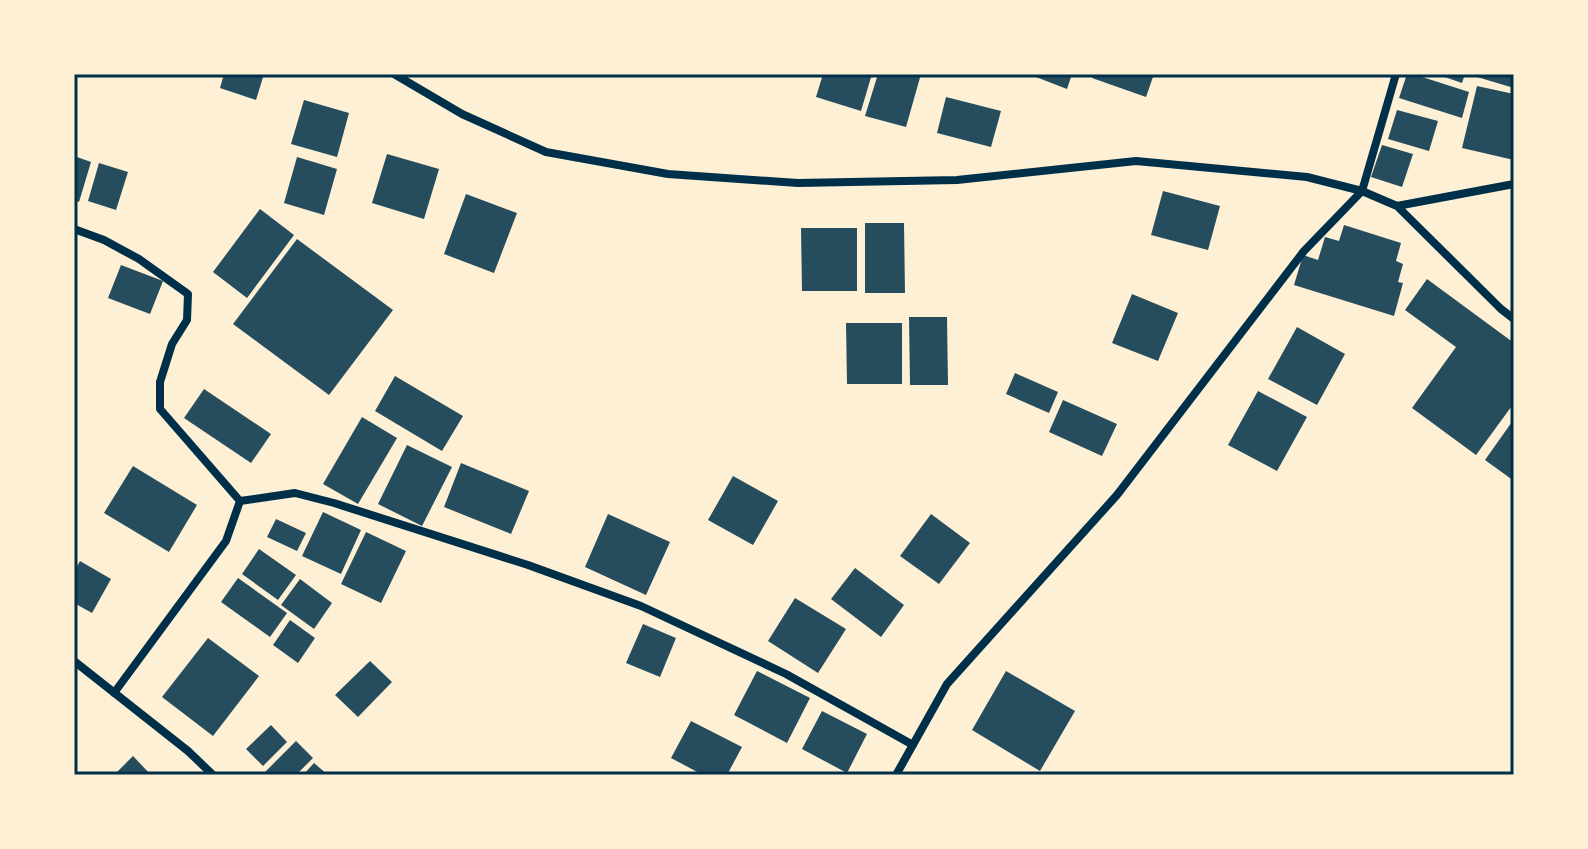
<svg xmlns="http://www.w3.org/2000/svg" width="1588" height="849" font-family="'Varela Round',sans-serif">
	<rect width="100%" height="100%" fill="#fdf0d5"/>
	<!-- building -->
	<path fill="#264d5e" d="M224 74H264L256 100 220 88Z
		M823 74H872L861 111 816 97Z
		M878 74H921L906 127 865 116Z
		M1037 74H1072L1067 89 1036 77Z
		M1094 74H1154L1146 97 1092 78Z
		M1407 74H1413L1469 92 1462 118 1399 98Z
		M1436 74H1465L1462 83Z
		M1478 74H1514V88L1477 77Z
		M1477 86 1514 94V160L1462 148Z
		M946 97 1001 111 991 147 937 133Z
		M304 100 349 113 337 157 291 144Z
		M1397 110 1438 121 1429 151 1388 139Z
		M1382 145 1413 154 1402 187 1371 177Z
		M387 154 439 169 424 219 372 203Z
		M74 156 91 162 79 202 74 200Z
		M297 157 337 169 324 215 284 203Z
		M99 163 128 172 116 210 88 201Z
		M1163 191 1220 206 1208 250 1151 235Z
		M466 194 517 213 494 273 444 254Z
		M260 209 294 235 247 298 213 272Z
		M865 223H904L905 293H865Z
		M1344 225 1401 243 1396 261 1403 264 1398 282 1403 283 1394 316 1294 285 1303 255 1318 260 1325 237 1339 241Z
		M801 228H857V291H802Z
		M297 239 393 310 329 395 233 324Z
		M121 265 163 281 150 314 108 298Z
		M1427 279 1514 343V403L1476 455 1412 408 1456 347 1405 310Z
		M1132 294 1178 313 1158 361 1112 343Z
		M909 317H947L948 385H910Z
		M846 323H902V384H847Z
		M1297 327 1345 354 1317 405 1268 379Z
		M1015 373 1058 392 1049 413 1006 394Z
		M395 376 463 416 442 451 375 411Z
		M204 389 271 434 251 463 184 418Z
		M1258 391 1307 417 1277 471 1228 445Z
		M1063 400 1117 424 1102 456 1049 432Z
		M362 417 397 438 358 504 323 484Z
		M1514 419V481L1485 460Z
		M407 445 452 467 422 526 378 504Z
		M461 463 529 491 511 534 444 507Z
		M133 466 197 505 169 552 104 513Z
		M733 476 778 501 753 545 708 520Z
		M323 512 361 530 341 574 302 556Z
		M608 514 670 542 646 595 585 567Z
		M931 514 970 543 939 584 900 556Z
		M276 519 306 533 297 551 267 537Z
		M366 532 406 551 381 603 341 584Z
		M259 549 296 575 278 600 242 574Z
		M80 561 111 579 92 613 74 603V572Z
		M855 568 904 605 881 637 831 599Z
		M238 578 287 613 270 637 221 602Z
		M300 579 332 603 314 629 281 605Z
		M795 598 846 629 818 673 768 641Z
		M290 620 315 638 298 663 273 645Z
		M643 624 676 638 660 677 626 663Z
		M208 638 259 676 213 736 162 697Z
		M370 661 392 682 358 717 335 695Z
		M757 671 810 698 787 743 734 715Z
		M1006 671 1075 711 1040 771 972 730Z
		M822 711 867 734 847 773 802 749Z
		M691 721 742 747 727 775H703L671 758Z
		M271 725 287 742 263 766 246 749Z
		M296 741 313 758 296 775H262Z
		M133 756 151 775H114Z
		M314 763 328 775H303Z"/>
	<g fill="none" stroke-linecap="round" stroke-linejoin="round">
		<!-- minor -->
		<path stroke="#003049" stroke-width="8" d="M394 74 462 114 546 152 668 174 798 183 957 180 1136 161 1307 177 1362 191 1304 251 1117 495 947 684 896 775
			M1396 74 1362 191 1397 206 1514 184
			M1397 206 1501 309 1514 319
			M74 229 104 240 139 259 188 294 187 320 172 344 160 382V409L240 501 226 541 114 693
			M240 501 295 493 334 503 528 565 641 606 786 674 913 745
			M74 661 188 751 213 775"/>
	</g>
	<!-- border -->
	<rect width="1588" height="849" fill="none" stroke="#fdf0d5" stroke-width="152"/>
	<rect x="76" y="76" width="1436" height="697" fill="none" stroke="#003049" stroke-width="3"/>
</svg>
